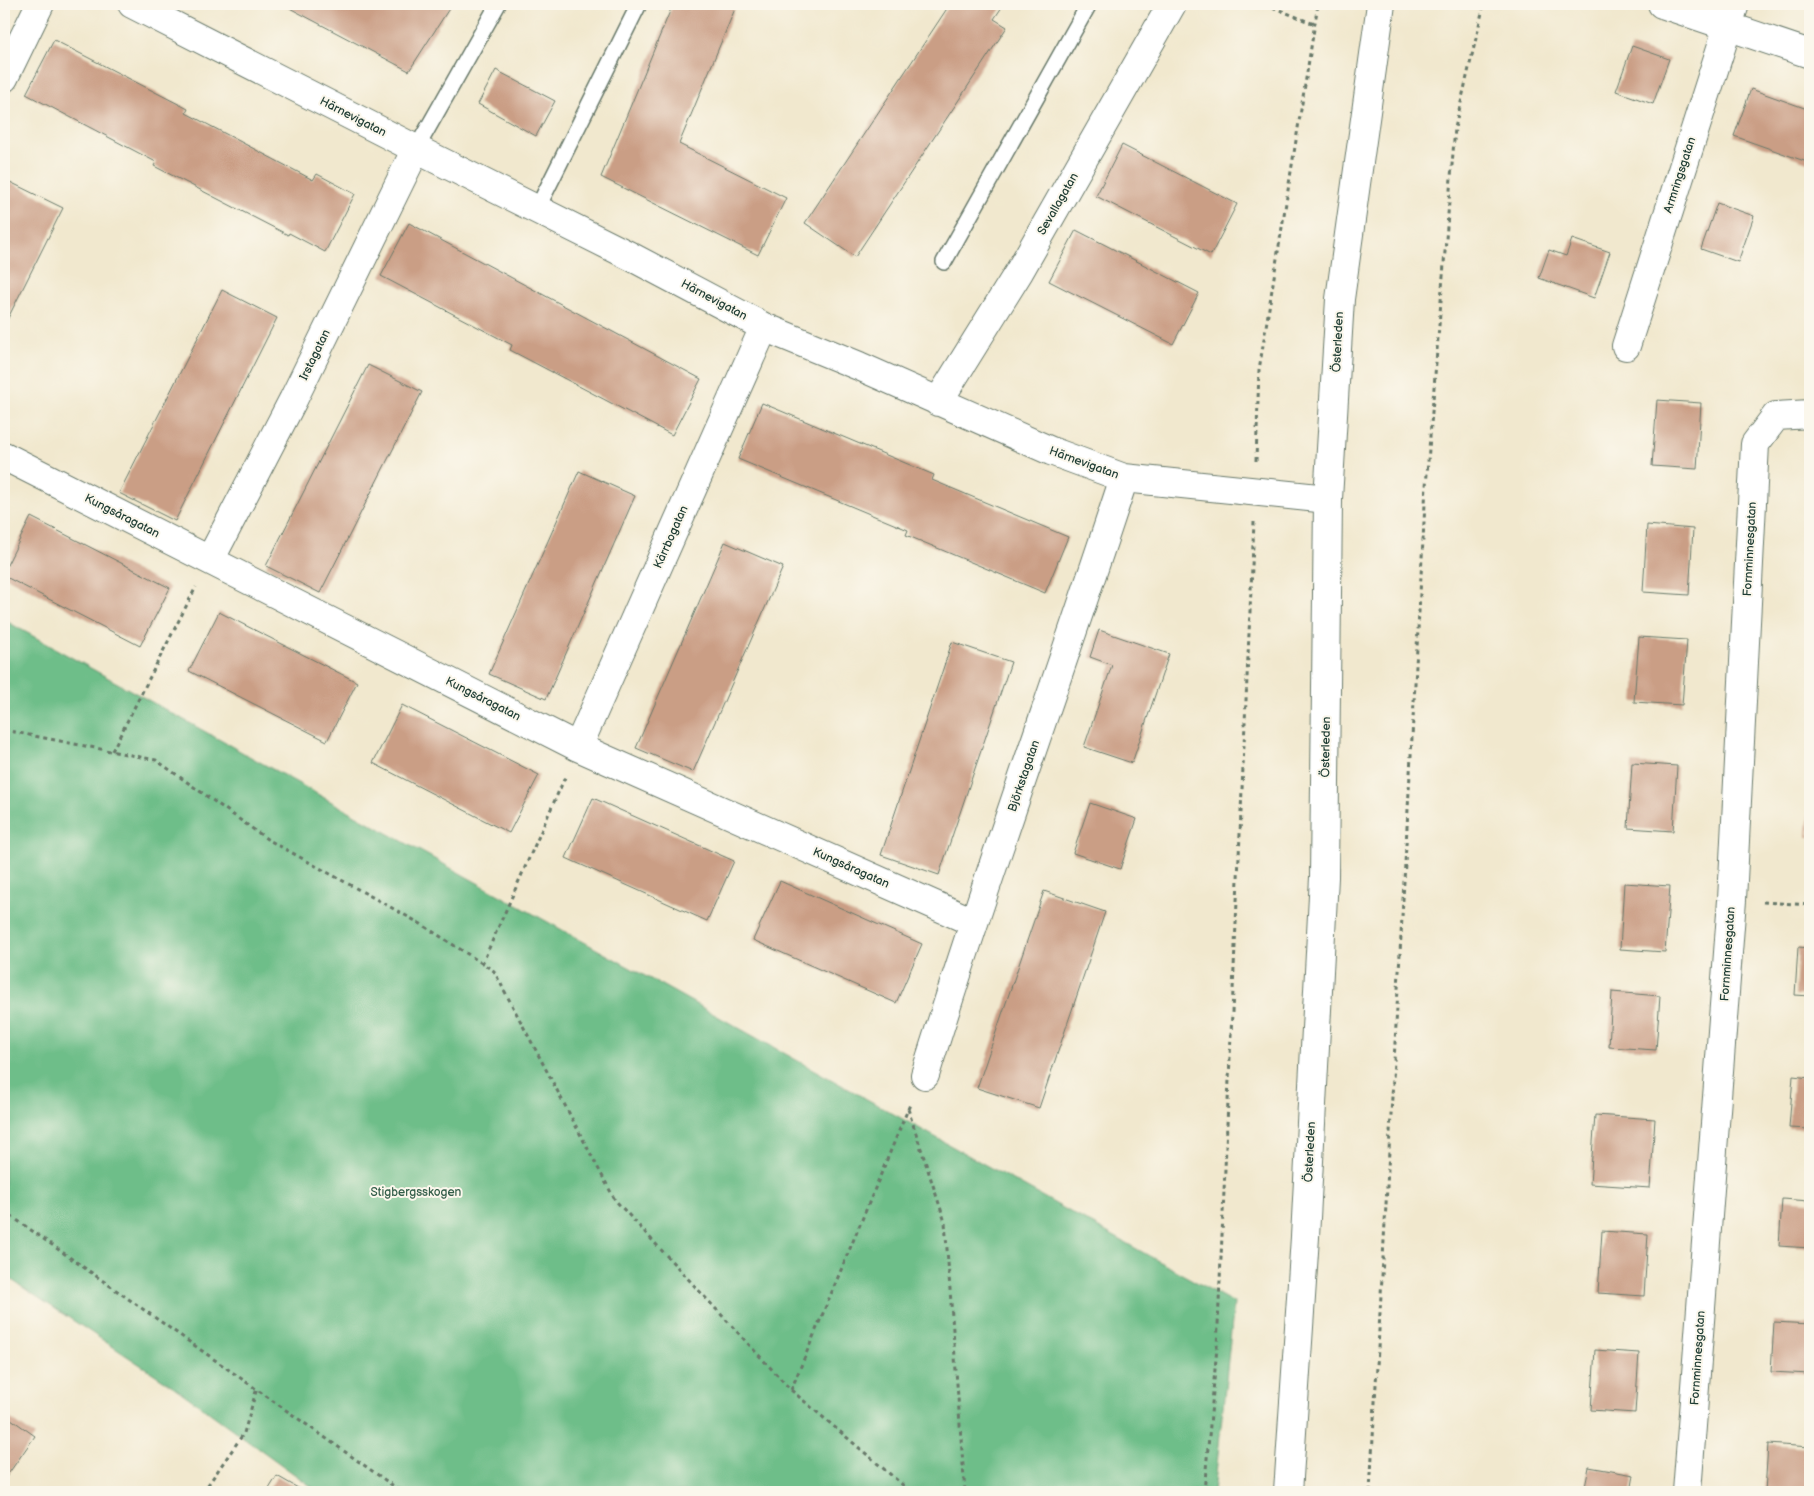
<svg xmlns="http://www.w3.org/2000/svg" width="1814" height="1496" font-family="'Balsamiq Sans',sans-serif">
	<rect width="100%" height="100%" fill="#fbf7ec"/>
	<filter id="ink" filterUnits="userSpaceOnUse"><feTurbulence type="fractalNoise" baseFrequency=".02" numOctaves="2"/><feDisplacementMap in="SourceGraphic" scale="10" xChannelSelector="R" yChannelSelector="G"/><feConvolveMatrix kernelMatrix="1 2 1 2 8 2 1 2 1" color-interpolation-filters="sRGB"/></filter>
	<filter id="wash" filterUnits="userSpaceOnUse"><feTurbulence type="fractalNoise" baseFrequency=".0096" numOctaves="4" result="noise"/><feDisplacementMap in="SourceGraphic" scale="20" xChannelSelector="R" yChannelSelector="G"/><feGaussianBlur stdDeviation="1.12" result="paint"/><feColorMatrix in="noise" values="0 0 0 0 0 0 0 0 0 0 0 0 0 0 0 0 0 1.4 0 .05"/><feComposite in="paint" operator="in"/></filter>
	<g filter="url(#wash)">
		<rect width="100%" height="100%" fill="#f1e8ce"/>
		<!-- forest -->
		<path fill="#6ebe89" stroke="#467e5e" d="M4 620 1234 1303 1214 1492H319L174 1387 4 1275Z"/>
		<g id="blocks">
			<!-- building -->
			<path fill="#ca9e85" d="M282 4H452L409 71Z
				M673 4H737L679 144 786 198 758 255 601 177Z
				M950 4H1004L994 19 1007 27 855 257 805 223Z
				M54 40 188 109 186 113 313 180 317 174 355 194 325 252 289 233 288 235 154 166 156 162 26 94Z
				M1632 46 1669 59 1653 104 1616 91Z
				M496 70 555 101 536 136 478 104Z
				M1751 89 1810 110V163L1734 136Z
				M1122 145 1237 204 1211 255 1096 196Z
				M8 181 63 208 4 326V190Z
				M1717 203 1754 216 1738 262 1701 249Z
				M409 223 701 379 672 435 510 350 512 345 381 276Z
				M1076 230 1199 293 1173 344 1049 281Z
				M1572 239 1610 252 1594 298 1539 278 1549 250 1566 256Z
				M222 290 277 318 175 521 119 493Z
				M368 365 422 392 320 593 266 566Z
				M1657 400 1701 403 1697 469 1652 466Z
				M762 403 934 475 932 480 1068 537 1045 593 906 535 908 530 738 459Z
				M579 471 635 496 546 699 489 674Z
				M31 517 170 588 140 646 4 576V571Z
				M1647 525 1693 529 1689 595 1643 592Z
				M725 542 783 567 693 772 636 748Z
				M219 612 357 682 327 741 189 671Z
				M1099 630 1169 654 1132 763 1084 747 1112 665 1090 657Z
				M1639 637 1687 640 1682 705 1634 702Z
				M952 642 1011 662 939 875 881 855Z
				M402 705 539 775 509 833 373 763Z
				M1632 763 1677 766 1673 831 1628 828Z
				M593 798 734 861 707 921 566 858Z
				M1090 803 1137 819 1120 869 1073 853Z
				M1809 803H1810V837H1807Z
				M780 881 922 944 896 1003 753 940Z
				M1624 883 1670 886 1665 952 1620 949Z
				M1044 891 1105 912 1039 1108 977 1088Z
				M1798 947 1810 948V996L1795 995Z
				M1612 992 1660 996 1656 1050 1609 1047Z
				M1793 1076 1810 1078V1129L1789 1128Z
				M1595 1115 1655 1119 1650 1188 1590 1184Z
				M1782 1199 1810 1201V1248L1779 1246Z
				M1602 1231 1648 1234 1644 1296 1598 1293Z
				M1774 1322 1810 1324V1374L1771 1372Z
				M1595 1350 1639 1353 1635 1413 1591 1410Z
				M4 1414 35 1436 4 1480Z
				M1768 1444 1810 1447V1492H1765Z
				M1589 1467 1634 1475 1631 1492H1584Z
				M277 1476 305 1492H267Z"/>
		</g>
	</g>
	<g filter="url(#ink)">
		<use href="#blocks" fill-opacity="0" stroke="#68796a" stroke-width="1"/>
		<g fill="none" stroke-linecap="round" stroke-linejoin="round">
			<!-- lane casing -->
			<g stroke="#68796a" stroke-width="18">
				<path id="lane" d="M416 149 498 4
					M537 209 639 4
					M944 262 1089 4"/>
			</g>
			<!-- street casing -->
			<g stroke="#68796a" stroke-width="30">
				<path id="street" d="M132 4 416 149 630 256 764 327 859 366 1051 451 1124 478 1328 499
					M1662 4 1810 54
					M4 78 40 4
					M1626 346 1735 4
					M938 402 1019 272 1172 4
					M4 456 578 747 973 922
					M210 560 293 400 416 149
					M578 747 764 327
					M925 1075C987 874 1059 677 1124 478
					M1687 1492 1732 900 1755 444 1776 416 1810 414"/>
			</g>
			<!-- secondary casing -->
			<g stroke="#68796a" stroke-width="30">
				<path id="secondary" d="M1288 1492 1305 1237 1324 877 1328 499 1340 299 1381 4"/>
			</g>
			<!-- path -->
			<path stroke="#68796a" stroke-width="3" stroke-dasharray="4 4" stroke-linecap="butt" d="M1265 4 1314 24
				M1256 461 1259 370 1318 4
				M4 730 156 760 267 839 421 924 494 971 615 1200 791 1390 911 1102
				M112 751 196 587
				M1763 902 1810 905
				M482 964 566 775
				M908 1109 945 1222 965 1492
				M4 1211 402 1492
				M791 1390 911 1492
				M203 1492 244 1433 257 1388
				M1204 1492 1217 1347 1254 522
				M1370 1492 1426 486 1455 128 1484 4"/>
			<!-- lane -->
			<use href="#lane" stroke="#fff" stroke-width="15"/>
			<!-- street -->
			<use href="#street" stroke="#fff" stroke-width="28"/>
			<!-- secondary -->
			<use href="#secondary" stroke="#fff" stroke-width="28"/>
		</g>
	</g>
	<g text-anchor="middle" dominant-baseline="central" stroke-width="4" stroke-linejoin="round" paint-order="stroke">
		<!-- street labels -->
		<g font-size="12" fill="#1f3d34" stroke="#fbf7ec">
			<text transform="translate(353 117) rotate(27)">Härnevigatan</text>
			<text transform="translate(1680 175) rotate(-72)">Armringsgatan</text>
			<text transform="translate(1058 204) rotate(-60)">Sevallagatan</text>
			<text transform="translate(714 300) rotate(28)">Härnevigatan</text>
			<text transform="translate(1338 342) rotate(-87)">Österleden</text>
			<text transform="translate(315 355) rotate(-64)">Irstagatan</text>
			<text transform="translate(1084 463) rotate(20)">Härnevigatan</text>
			<text transform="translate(122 516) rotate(27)">Kungsåragatan</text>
			<text transform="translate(671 537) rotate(-66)">Kärrbogatan</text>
			<text transform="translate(1750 549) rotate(-87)">Fornminnesgatan</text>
			<text transform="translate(483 699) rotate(27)">Kungsåragatan</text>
			<text transform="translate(1326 747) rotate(-89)">Österleden</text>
			<text transform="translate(1024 776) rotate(-71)">Björkstagatan</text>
			<text transform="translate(851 868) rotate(24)">Kungsåragatan</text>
			<text transform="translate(1728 954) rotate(-86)">Fornminnesgatan</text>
			<text transform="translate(1310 1152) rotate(-87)">Österleden</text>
			<text transform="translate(1698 1358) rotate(-86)">Fornminnesgatan</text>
		</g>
		<!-- park labels -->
		<g font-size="12" fill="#345e4a" stroke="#fbf7ec">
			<text x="416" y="1192">Stigbergsskogen</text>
		</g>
	</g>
	<!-- margin -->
	<rect width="1814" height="1496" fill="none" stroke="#fbf7ec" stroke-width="20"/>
</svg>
